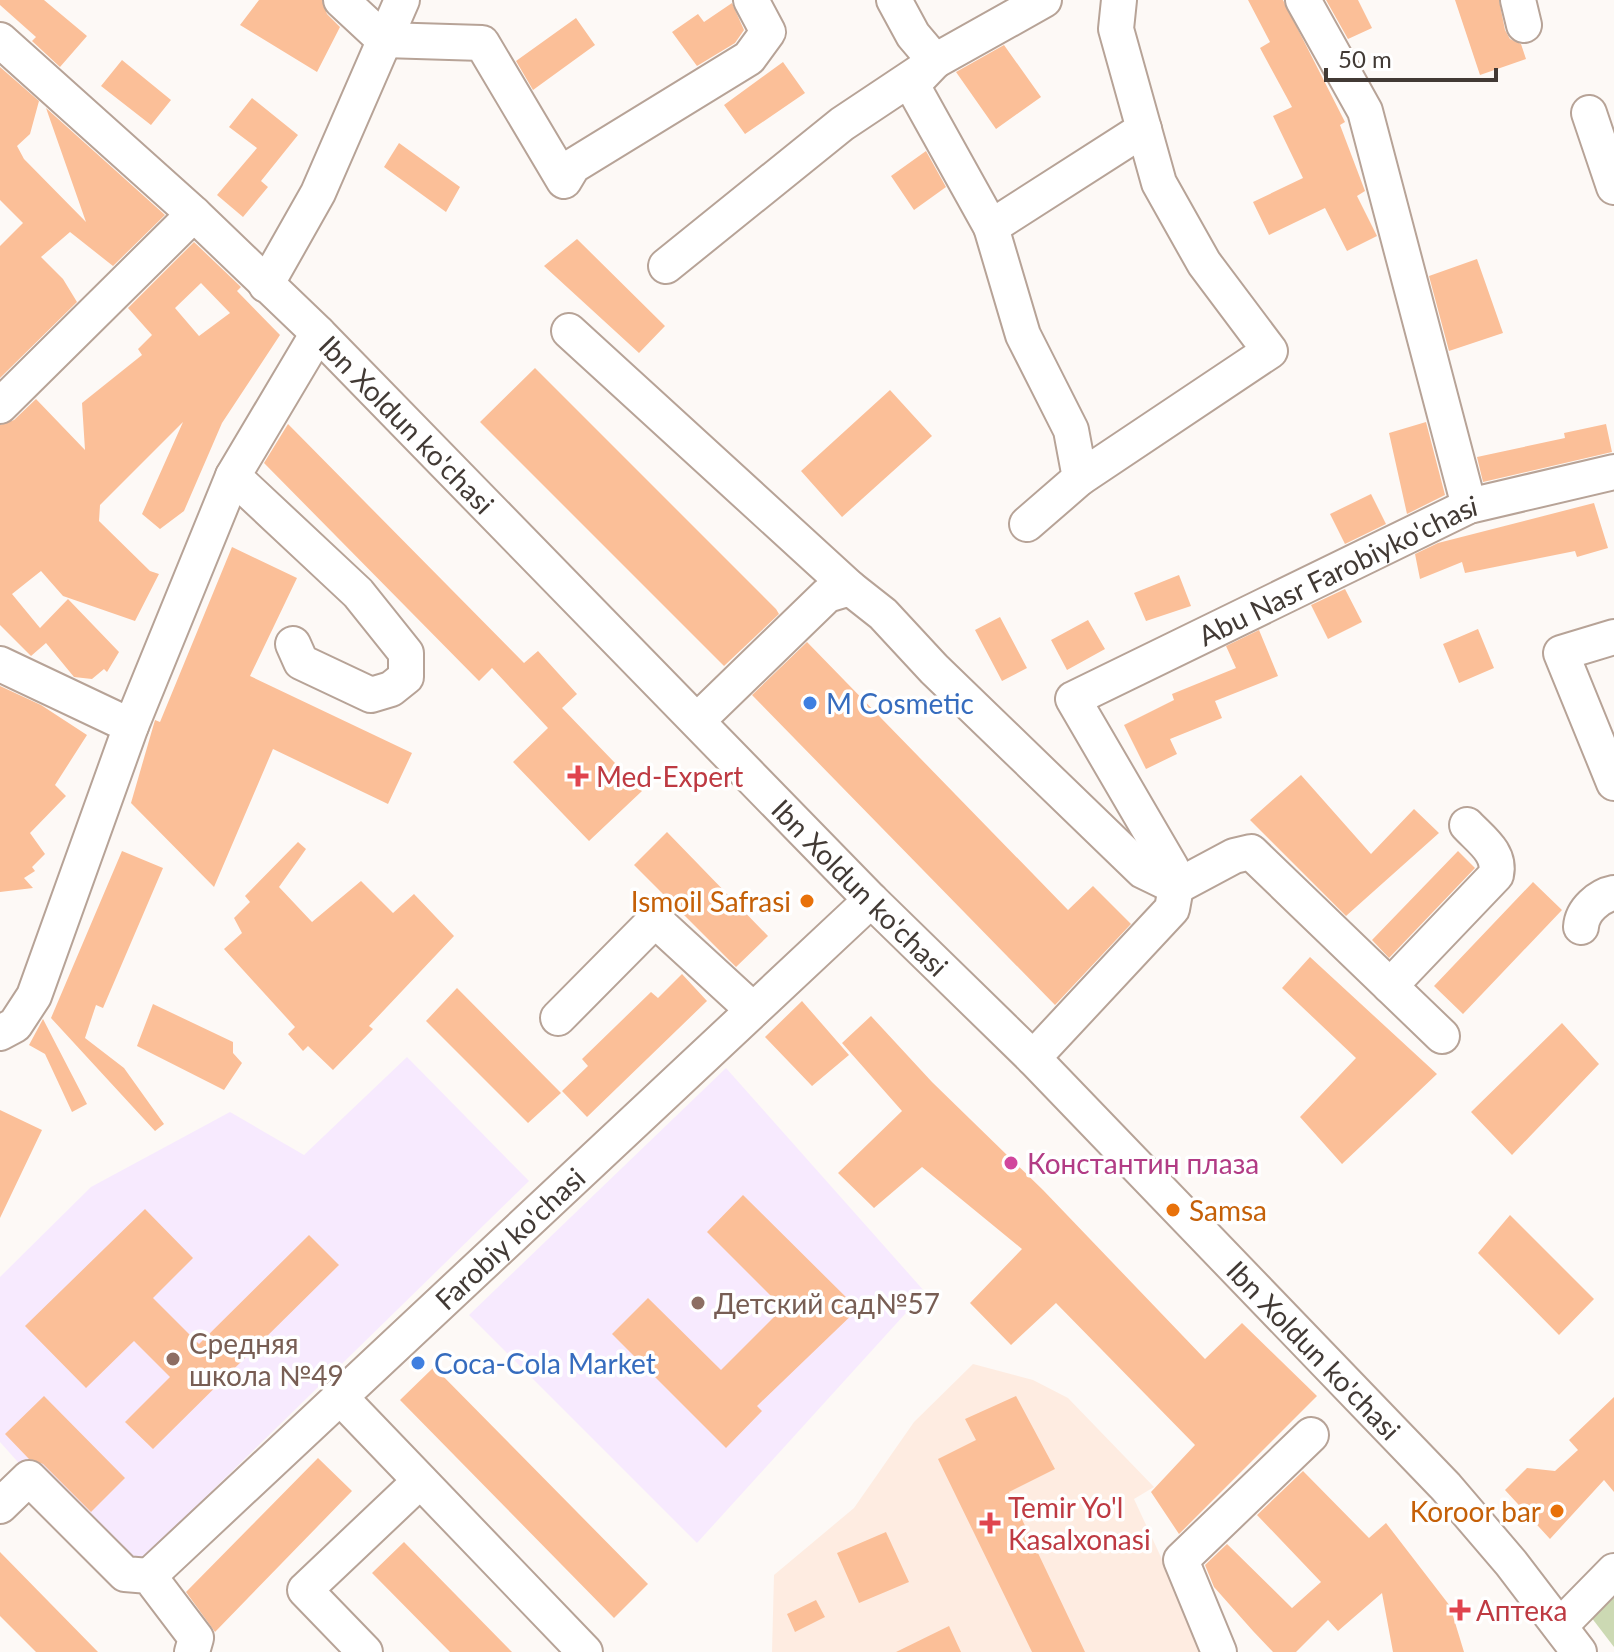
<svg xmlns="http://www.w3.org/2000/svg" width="1614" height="1652" font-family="Lato,sans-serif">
	<rect width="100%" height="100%" fill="#fdf9f6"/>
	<!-- education -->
	<path fill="#f7eafe" d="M407 1057 529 1181 137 1564 25 1470 0 1442V1277L91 1187 230 1112 304 1155Z
		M726 1068 925 1292 697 1543 469 1315Z"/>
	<!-- medical -->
	<path fill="#feece1" d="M973 1364 1033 1380 1068 1398 1154 1487 1134 1499 1205 1652H772L774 1575 854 1508 914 1422Z"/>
	<!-- green -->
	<path fill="#ccd9b3" d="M1614 1594V1647L1591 1617Z"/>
	<!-- building -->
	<path fill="#fbbf98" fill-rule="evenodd" d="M0 0H44L87 36 60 67 32 41 36 37 0 5Z
		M259 0H322L327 14 340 27 317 72 240 25Z
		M1248 0H1283L1345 122 1340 125 1365 191 1357 196 1377 236 1347 251 1325 208 1269 235 1253 202 1303 178 1273 116 1292 107 1260 48 1270 42Z
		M1326 0H1358L1372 28 1348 39Z
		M1455 0H1499L1505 30 1510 39 1521 44 1526 59 1480 75Z
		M732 3 744 30 735 43 697 66 672 32 698 14 704 22Z
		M576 18 595 45 533 90 516 61Z
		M1004 45 1041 97 996 129 956 72Z
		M122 60 171 100 151 125 101 86Z
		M783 62 805 93 745 134 724 105Z
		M0 67 39 101 30 134 17 146 24 159 86 222 46 108 165 215 113 266 70 232 41 257 63 279 77 302 0 378V246L23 223 0 200Z
		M252 98 298 135 261 181 268 187 243 217 217 195 257 148 229 127Z
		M399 143 460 187 446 212 384 167Z
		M926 151 946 187 914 210 891 176Z
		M577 239 665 326 639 353 544 266Z
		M194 242 241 287 237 291 280 335 222 423 184 511 160 529 142 514 183 422 100 505 99 521 150 571 159 574 135 621 63 596 41 571 12 594 40 628 68 599 119 652 107 672 104 669 92 679 74 677 46 643 31 656 0 625V425L14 420 36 399 85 450 82 403 142 355 138 349 152 335 128 308ZM201 283 230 313 199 336 175 308Z
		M1477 259 1503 333 1449 351 1429 276Z
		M535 368 776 609 779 614 724 666 480 422Z
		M890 390 932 436 842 517 801 471Z
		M1426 422 1445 495 1407 514 1389 433Z
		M288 424 524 663 538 651 577 694 562 708 642 791 589 841 513 762 548 728 492 668 479 681 264 463Z
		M1606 424 1612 452 1483 482 1477 457 1565 438 1564 433Z
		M1371 494 1386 524 1345 544 1330 514Z
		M1594 503 1608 548 1577 557 1575 551 1465 573 1462 562 1420 579 1415 554 1438 543Z
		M232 547 297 578 250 676 412 753 388 804 273 749 214 887 131 803 155 720 160 722Z
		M1179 575 1191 606 1146 621 1134 593Z
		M1345 589 1362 622 1328 639 1311 605Z
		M1000 617 1027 668 1002 681 975 630Z
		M1088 620 1105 649 1067 670 1051 640Z
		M1478 629 1494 668 1459 683 1443 644Z
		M1259 630 1278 676 1215 701 1222 718 1170 739 1177 754 1146 769 1124 725 1174 700 1172 694 1236 668 1226 646Z
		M807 642 1068 910 1093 886 1131 924 1055 1005 752 695Z
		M0 686 41 705 87 735 55 785 66 796 30 833 45 854 32 867 35 871 24 878 33 888 0 892Z
		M1301 775 1371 854 1414 809 1439 833 1346 916 1250 820Z
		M667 832 768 936 736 967 634 865Z
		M298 842 306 849 279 887 312 922 361 881 393 913 414 894 454 936 369 1026 373 1029 333 1070 308 1046 303 1051 288 1034 295 1027 224 949 242 933 234 918 250 902 245 896Z
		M122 851 163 868 103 1008 96 1005 85 1038 124 1068 164 1124 155 1131 51 1018Z
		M1458 851 1475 868 1389 958 1372 940Z
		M1533 882 1562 910 1463 1014 1434 986Z
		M1310 957 1437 1074 1342 1164 1300 1117 1356 1058 1282 988Z
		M682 974 707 1001 587 1117 562 1091 588 1066 582 1059 651 992 658 998Z
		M457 988 561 1093 528 1123 426 1021Z
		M802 1001 849 1055 812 1086 765 1037Z
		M153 1004 233 1042V1053L242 1063 224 1090 137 1046Z
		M871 1016 932 1082 1043 1190 1205 1359 1242 1323 1317 1396 1179 1534 1151 1492 1195 1445 1056 1303 1011 1345 970 1303 1022 1249 922 1167 874 1208 838 1173 902 1111 842 1043Z
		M43 1019 87 1104 72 1112 45 1054 29 1045Z
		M1562 1023 1599 1064 1512 1155 1471 1112Z
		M0 1110 42 1130 0 1218Z
		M743 1195 858 1309 757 1406 762 1411 726 1448 612 1334 648 1298 721 1370 783 1308 707 1232Z
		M145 1209 193 1258 153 1298 199 1344 309 1235 339 1265 153 1449 125 1422 170 1377 134 1341 86 1388 25 1326Z
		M1510 1215 1594 1299 1559 1335 1478 1253Z
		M434 1367 648 1584 614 1618 400 1400Z
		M44 1396 125 1478 91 1512 43 1464 29 1459 5 1434Z
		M1016 1396 1055 1469 1009 1492 1085 1652H1032L938 1459 976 1440 965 1419Z
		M1614 1397V1492L1604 1480 1550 1539 1505 1490 1527 1468 1555 1471 1578 1450 1569 1440Z
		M318 1458 352 1491 215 1632 186 1592Z
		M1303 1471 1369 1538 1386 1523 1450 1606 1464 1652H1393L1382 1593 1338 1631 1328 1620 1296 1652H1273L1253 1631 1214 1587 1205 1565 1227 1544 1292 1608 1321 1582 1257 1515Z
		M886 1532 909 1582 859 1603 837 1553Z
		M404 1542 512 1652H450L372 1573Z
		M0 1552 98 1652H36L0 1616Z
		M816 1600 825 1617 795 1632 787 1614Z
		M949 1626 961 1652H896Z"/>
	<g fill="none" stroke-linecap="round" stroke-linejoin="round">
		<!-- minor casing -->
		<g stroke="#b7a397" stroke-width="38">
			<g id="minor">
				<path d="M341 0 384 40 482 43 564 181 573 166 749 58 768 32 751 0"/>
				<path d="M894 0 913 35 935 61 1044 0"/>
				<path d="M1303 0 1365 111 1469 506"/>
				<path d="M1518 0 1524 25"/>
				<path id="s1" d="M0 40 194 214 318 333 871 900 1033 1058 1446 1487 1511 1563 1579 1652"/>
				<path d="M935 61 912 85 991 227 1144 129"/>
				<path d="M1589 113 1614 187"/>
				<path d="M991 227 1023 335 1071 430 1080 478 1027 524"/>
				<path d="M666 266 842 124 926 68"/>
				<path d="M266 285 318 193 402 0"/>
				<path d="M569 331 850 588"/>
				<path d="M0 406 194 214"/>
				<path d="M233 476 358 593 406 653V677L391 689 371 695 301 662 293 644"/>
				<path d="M1080 478 1270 351 1204 263 1159 183 1116 29 1119 0"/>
				<path d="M1614 637 1561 653 1614 783"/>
				<path d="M0 664 131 726"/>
				<path d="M698 720 827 595 850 588 883 614 934 669 1143 871 1176 887 1234 856 1251 852 1442 1036"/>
				<path d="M1581 927C1582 910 1599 896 1614 893"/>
				<path d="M1390 986 1496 875C1501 853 1481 840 1467 825"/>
				<path d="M558 1018 655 920 753 1010"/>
				<path d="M0 1033 15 1025 34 996 131 726 233 476 318 333"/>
				<path id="s2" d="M1033 1058 1172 909 1176 887 1171 867 1073 699 1469 506 1614 472"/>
				<path d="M339 1396 585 1652"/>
				<path d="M0 1506 29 1478 125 1574 149 1576 196 1638 192 1652"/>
				<path id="s3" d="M149 1576 871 900"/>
				<path d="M1560 1626 1614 1571"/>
				<path d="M365 1652 305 1590 420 1481"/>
				<path d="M1219 1652 1181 1560 1311 1435"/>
			</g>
		</g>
		<!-- minor -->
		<use href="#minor" stroke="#fff" stroke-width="34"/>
	</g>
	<!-- markers -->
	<g fill="#3f7fe0" stroke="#fff" stroke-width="3">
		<circle cx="810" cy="703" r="8"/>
		<circle cx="418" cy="1363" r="8"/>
	</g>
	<g fill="#e0444e" stroke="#fff" stroke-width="3">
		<path d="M574 764h8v8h8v8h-8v8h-8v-8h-8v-8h8z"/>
		<path d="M986 1511h8v8h8v8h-8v8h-8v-8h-8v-8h8z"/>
		<path d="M1456 1598h8v8h8v8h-8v8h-8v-8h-8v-8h8z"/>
	</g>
	<g fill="#e8710a" stroke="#fff" stroke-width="3">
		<circle cx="807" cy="901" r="8"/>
		<circle cx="1173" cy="1210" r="8"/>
		<circle cx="1557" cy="1511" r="8"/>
	</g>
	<circle fill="#d1479c" stroke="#fff" stroke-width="3" cx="1011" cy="1163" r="8"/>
	<g fill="#8d6e63" stroke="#fff" stroke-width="3">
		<circle cx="698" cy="1303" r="8"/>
		<circle cx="173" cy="1359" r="8"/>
	</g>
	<g text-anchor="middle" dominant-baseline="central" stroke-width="7" stroke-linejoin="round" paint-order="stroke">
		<!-- street labels -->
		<g font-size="28" fill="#423a35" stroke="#fff">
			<text stroke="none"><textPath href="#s1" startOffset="560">Ibn Xoldun ko'chasi</textPath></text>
			<text stroke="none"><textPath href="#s2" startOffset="736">Abu Nasr Farobiyko'chasi</textPath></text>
			<text stroke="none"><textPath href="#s1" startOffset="1208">Ibn Xoldun ko'chasi</textPath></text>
			<text stroke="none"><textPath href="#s3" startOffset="494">Farobiy ko'chasi</textPath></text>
			<text stroke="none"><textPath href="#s1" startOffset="1856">Ibn Xoldun ko'chasi</textPath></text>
		</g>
		<!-- shop labels -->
		<g font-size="28" fill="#366cbe" stroke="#fff" text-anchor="start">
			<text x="826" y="703">M Cosmetic</text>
			<text x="434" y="1363">Coca-Cola Market</text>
		</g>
		<!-- health labels -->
		<g font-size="28" fill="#be3a42" stroke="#fff" text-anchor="start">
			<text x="596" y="776">Med-Expert</text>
			<text x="1008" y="1507">Temir Yo'l<tspan x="1008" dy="32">Kasalxonasi</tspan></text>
			<text x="1476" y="1610">Аптека</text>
		</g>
		<!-- food labels -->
		<g font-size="28" fill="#c56008" stroke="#fff" text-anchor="end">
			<text x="791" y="901">Ismoil Safrasi</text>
			<text x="1189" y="1210" text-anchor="start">Samsa</text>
			<text x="1541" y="1511">Koroor bar</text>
		</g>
		<!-- hotel labels -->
		<g font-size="28" fill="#b23c85" stroke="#fff" text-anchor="start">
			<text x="1027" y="1163">Константин плаза</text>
		</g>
		<!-- education labels -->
		<g font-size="28" fill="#785e54" stroke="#fff" text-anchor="start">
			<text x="714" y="1303">Детский сад№57</text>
			<text x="189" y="1343">Средняя<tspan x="189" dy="32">школа №49</tspan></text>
		</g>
	</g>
	<!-- scale -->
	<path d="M1326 68v12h170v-12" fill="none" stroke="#423a35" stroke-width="4"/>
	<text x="1338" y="68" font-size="24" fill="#423a35" stroke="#ffffff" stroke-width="6" paint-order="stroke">50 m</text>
</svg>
